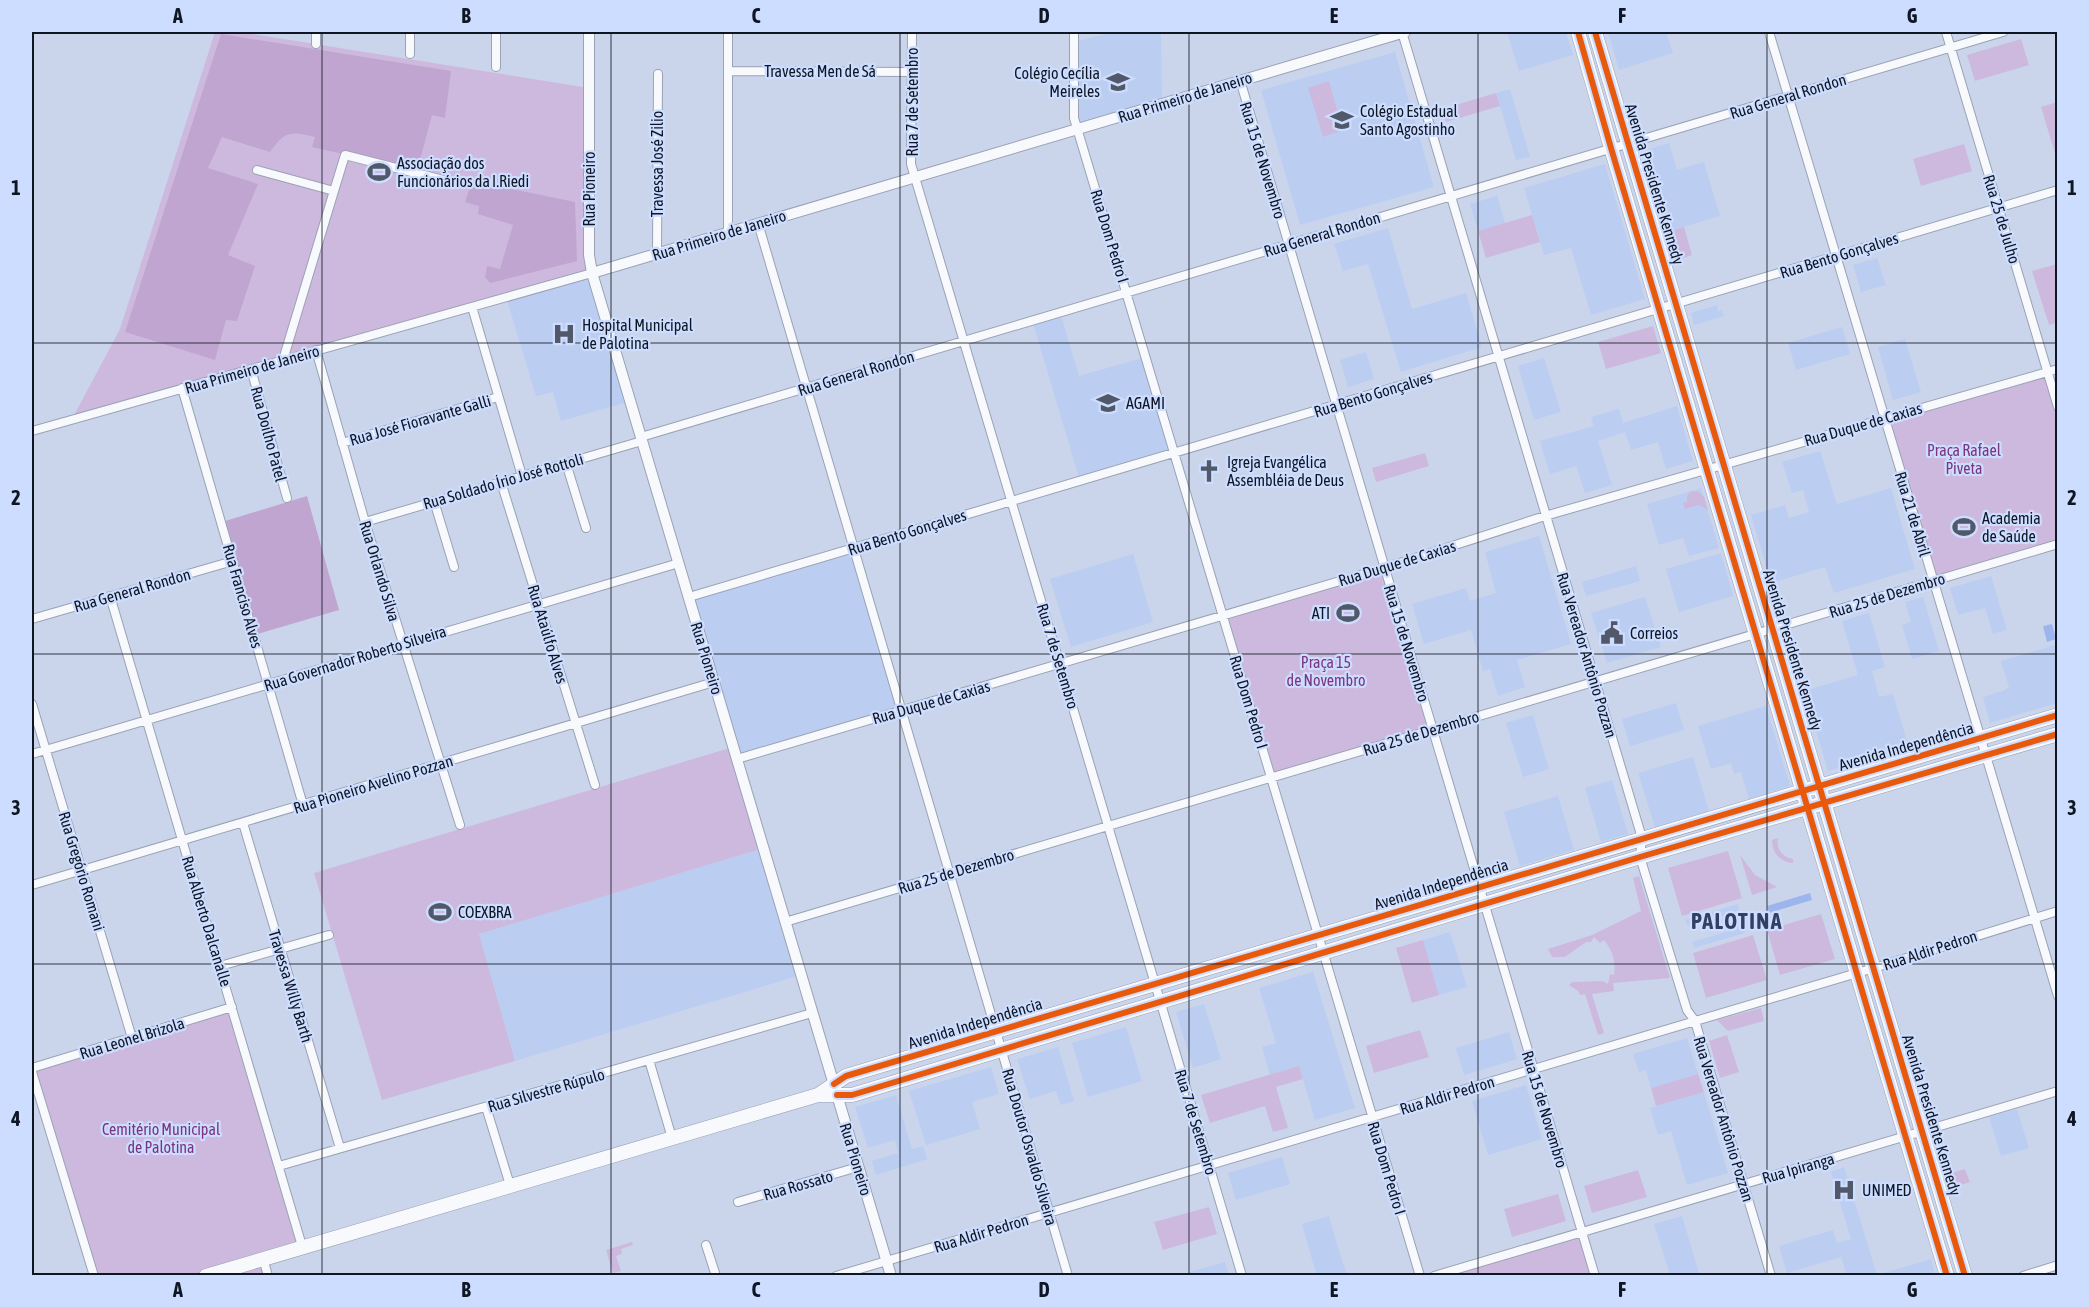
<svg xmlns="http://www.w3.org/2000/svg" width="2089" height="1307" font-family="'Asap Condensed',sans-serif">
	<rect width="100%" height="100%" fill="#cad5ec"/>
	<!-- built -->
	<path fill="#bccdf2" d="M1113 32H1161L1162 104 1077 129 1074 42Z
		M1507 32H1566L1573 55 1519 71Z
		M1608 32H1666L1673 53 1619 70Z
		M1395 52 1434 187 1300 225 1261 90Z
		M1510 89 1530 157 1516 160 1496 93Z
		M1669 143 1677 170 1704 162 1720 216 1666 232 1642 151Z
		M1605 164 1645 299 1591 315 1571 248 1544 255 1524 188Z
		M1497 196 1505 223 1478 231 1470 204Z
		M1388 228 1412 309 1466 293 1482 347 1401 372 1368 264 1343 271 1334 244Z
		M1877 258 1886 285 1861 292 1853 265Z
		M592 273 631 401 561 421 553 392 536 396 506 297Z
		M1717 305 1718 311 1722 310 1724 316 1694 325 1691 313Z
		M1060 312 1079 376 1146 357 1175 453 1080 481 1032 320Z
		M1842 327 1850 354 1796 370 1788 343Z
		M1905 339 1921 392 1893 400 1878 347Z
		M1366 352 1374 379 1348 387 1340 360Z
		M1544 358 1561 412 1534 420 1518 366Z
		M1677 406 1693 461 1666 469 1658 442 1631 450 1625 432 1598 441 1612 485 1585 493 1576 466 1550 474 1540 441 1594 426 1591 417 1619 409 1623 423Z
		M1820 451 1837 504 1891 488 1915 569 1834 593 1825 567 1771 583 1751 515 1785 505 1789 518 1809 512 1803 490 1792 493 1782 462Z
		M1701 488 1719 548 1689 556 1683 538 1659 545 1647 504Z
		M1539 536 1571 644 1517 660 1525 687 1498 696 1490 669 1483 671 1471 630 1424 644 1412 604 1466 588 1470 601 1496 593 1485 552Z
		M854 548 902 710 737 759 689 597Z
		M1721 553 1733 596 1679 612 1666 569Z
		M1133 554 1153 622 1071 647 1050 579Z
		M1636 566 1640 581 1586 596 1582 582Z
		M1991 576 2007 630 1993 634 1985 608 1958 615 1950 588Z
		M1645 597 1661 647 1607 663 1591 613Z
		M1923 597 1939 651 1912 659 1902 625 1911 622 1905 602Z
		M1869 613 1885 667 1872 671 1879 697 1893 694 1909 748 1828 771 1804 691 1858 675 1842 621Z
		M2055 645 2058 652 2057 703 1990 723 1983 697 2005 690 2009 687 2001 661Z
		M1676 703 1684 730 1630 746 1622 719Z
		M1766 706 1790 786 1749 799 1741 772 1734 774 1731 763 1711 769 1698 726Z
		M1533 715 1549 769 1523 777 1506 723Z
		M1693 757 1709 811 1655 827 1638 773Z
		M1612 780 1628 834 1601 842 1585 788Z
		M1558 796 1574 850 1520 866 1504 812Z
		M764 848 801 975 515 1061 479 934Z
		M1738 904 1739 911 1688 926 1685 920Z
		M1743 927 1745 933 1694 948 1692 942Z
		M1450 932 1467 987 1439 995 1423 940Z
		M1313 972 1355 1108 1315 1120 1299 1066 1270 1075 1262 1047 1276 1043 1259 988Z
		M1204 1004 1221 1059 1193 1068 1176 1012Z
		M1126 1027 1142 1081 1088 1097 1072 1043Z
		M1509 1032 1517 1059 1464 1075 1456 1048Z
		M1687 1038 1698 1074 1651 1088 1646 1070 1639 1072 1633 1054Z
		M1058 1047 1074 1101 1061 1105 1056 1091 1030 1099 1017 1059Z
		M991 1067 999 1094 972 1102 980 1129 926 1145 909 1091Z
		M1526 1085 1542 1139 1488 1155 1472 1101Z
		M1704 1092 1728 1173 1687 1185 1671 1131 1658 1135 1650 1108Z
		M896 1095 912 1149 923 1146 927 1159 876 1175 872 1161 898 1153 895 1140 868 1148 855 1107Z
		M2017 1109 2029 1148 2001 1156 1989 1117Z
		M1282 1157 1290 1184 1236 1200 1228 1173Z
		M1844 1167 1877 1275 1931 1259 1935 1275H1847L1841 1257 1787 1273 1779 1246 1833 1230 1837 1243 1851 1239 1831 1172Z
		M1329 1216 1340 1254 1347 1275H1317L1313 1263 1302 1224Z
		M1682 1216 1698 1270 1699 1275H1670L1654 1224Z
		M1225 1262 1229 1275H1179Z"/>
	<!-- green -->
	<path fill="#ceb9de" d="M215 32H240L589 88 592 273 72 419 120 329Z
		M2021 39 2029 65 1975 81 1967 55Z
		M1329 81 1343 130 1323 137 1308 88Z
		M1496 93 1500 106 1446 122 1442 109Z
		M2057 102H2058L2057 160 2041 107Z
		M1964 144 1972 171 1921 186 1913 159Z
		M1532 215 1540 242 1486 258 1478 231Z
		M1684 227 1692 255 1675 261 1666 232Z
		M2057 264V323L2049 325 2032 271Z
		M1653 326 1661 353 1606 369 1598 342Z
		M2047 372 2057 407V544L1933 581 1885 418Z
		M1425 453 1429 466 1376 482 1372 468Z
		M1691 491 1699 492 1704 497 1708 510 1699 505 1685 509 1683 503 1687 502V496Z
		M1384 568 1432 730 1271 777 1223 615Z
		M733 747 764 848 479 934 515 1061 382 1100 314 873Z
		M1778 838C1776 849 1782 857 1793 859V863C1780 862 1772 853 1772 840Z
		M1728 851 1742 898 1682 916 1668 868Z
		M1740 855 1755 875 1777 887 1752 895Z
		M1639 876 1670 978 1613 983 1614 991 1592 994 1604 1033 1598 1035 1585 994 1580 995 1578 991 1569 985 1572 982 1603 981 1608 984 1610 974 1614 975C1616 961 1612 950 1604 940L1600 943 1594 937 1591 942H1586L1565 957H1552L1548 949 1592 935 1641 911 1633 878Z
		M1821 914 1835 959 1780 975 1767 930Z
		M1753 935 1767 980 1706 998 1693 953Z
		M1423 940 1439 995 1412 1003 1396 948Z
		M232 1007 302 1246 263 1258 268 1275H94L32 1072Z
		M1761 1008 1764 1021 1728 1031 1717 1020Z
		M1420 1030 1429 1057 1374 1073 1366 1046Z
		M1727 1035 1739 1072 1720 1078 1709 1041Z
		M1299 1066 1303 1079 1276 1087 1288 1128 1273 1132 1265 1106 1210 1123 1201 1095Z
		M1698 1074 1704 1092 1656 1106 1651 1088Z
		M1965 1169 1970 1182 1952 1188 1948 1174Z
		M1638 1170 1647 1197 1592 1213 1584 1186Z
		M1558 1194 1566 1221 1512 1237 1504 1209Z
		M1209 1207 1217 1234 1163 1250 1154 1222Z
		M1582 1232 1595 1276H1434Z
		M632 1242 633 1245 621 1249 622 1254 616 1256 621 1271 613 1273 606 1250Z"/>
	<!-- forest -->
	<path fill="#c0a5d0" d="M221 34 451 71 445 118 432 115 417 171 312 147 315 137C290 131 285 131 270 152L222 137 208 168 258 184 228 255 255 266 237 321 226 320 215 360 125 332Z
		M472 181 575 202 577 261 490 283 485 277 487 266 500 269 513 225 478 214 479 206 465 202Z
		M307 496 339 610 254 635 222 522Z"/>
	<!-- water -->
	<path fill="#9cb6ed" d="M2052 624 2056 639 2047 642 2043 626Z
		M1810 893 1812 900 1769 913 1767 906Z"/>
	<g fill="none" stroke-linecap="round" stroke-linejoin="round">
		<!-- minor casing -->
		<g stroke="#9aa2b3" stroke-width="10">
			<path id="minor" d="M496 32V67
				M912 32 911 164 1242 1276
				M1074 32V118L1420 1276
				M1402 32 1642 838 1640 857 1687 1010 1695 1021 1771 1276
				M1769 32 2058 996
				M1946 32 2058 407
				M316 44V32
				M410 54V32
				M728 71 912 72
				M1240 80 1595 1276
				M257 170 334 191 283 360
				M334 191 345 155 455 183
				M758 223 1068 1276
				M728 233V32
				M657 253 658 74
				M472 307 522 476
				M316 350 365 522 460 825
				M251 369 287 498
				M182 388 303 805
				M32 431 592 273
				M641 437 2003 32
				M342 443 498 397
				M566 463 586 528
				M501 482 595 785
				M434 501 454 567
				M365 522 642 441
				M110 596 302 1246
				M689 597 2058 190
				M32 619 233 561
				M32 704 132 1038
				M32 754 679 563
				M737 759 1384 568 1545 516 2058 369
				M243 823 340 1148
				M32 885 714 682
				M785 922 2058 544
				M220 966 329 935
				M649 1060 672 1138
				M32 1068 232 1007
				M32 1072 94 1276
				M486 1107 510 1185
				M279 1166 812 1013
				M738 1202 858 1167
				M706 1245 716 1276
				M263 1258 268 1276
				M836 1276 1874 968 2058 911
				M1434 1276 2058 1091
				M2023 1276 2058 1265"/>
		</g>
		<!-- tertiary casing -->
		<g stroke="#9aa2b3" stroke-width="12">
			<path id="tertiary" d="M589 32V255L592 273 891 1276
				M592 273 1405 32"/>
		</g>
		<!-- primary casing -->
		<g stroke="#9aa2b3" stroke-width="15">
			<path id="primary" d="M1578 32 1611 148 1947 1276
				M1595 32 1965 1276
				M818 1095H852L1640 857 2058 734
				M206 1276 818 1095 846 1076 2058 715"/>
		</g>
		<!-- minor -->
		<use href="#minor" stroke="#f7f9fc" stroke-width="8"/>
		<!-- tertiary -->
		<use href="#tertiary" stroke="#f7f9fc" stroke-width="10"/>
		<!-- primary -->
		<use href="#primary" stroke="#f7f9fc" stroke-width="14"/>
		<!-- cycleway casing -->
		<g stroke="#cdddff" stroke-width="10">
			<path id="cycleway" d="M1578 32 1611 148 1947 1276
				M1595 32 1965 1276
				M834 1084 846 1076 2058 715
				M837 1095H852L1640 857 2058 734"/>
		</g>
		<!-- cycleway -->
		<use href="#cycleway" stroke="#e8590c" stroke-width="6"/>
	</g>
	<!-- grid -->
	<path fill="none" stroke="#0e1523" stroke-width="1.5" stroke-opacity="0.55" d="M322 32V1276M611 32V1276M900 32V1276M1189 32V1276M1478 32V1276M1767 32V1276M32 343H2058M32 654H2058M32 964H2058"/>
	<!-- icons -->
	<defs>
		<g id="school-bare" transform="scale(1.8)"><path d="M0-5L7-2L0 1L-7-2ZM-4 1L0 2.5L4 1V4Q0 6-4 4Z" fill="#505869" stroke="#cdddff" stroke-width="2.5" paint-order="stroke"/></g>
		<g id="university-bare" transform="scale(1.8)"><path d="M0-5L7-2L0 1L-7-2ZM-4 1L0 2.5L4 1V4Q0 6-4 4Z" fill="#505869" stroke="#cdddff" stroke-width="2.5" paint-order="stroke"/></g>
		<g id="stadium-bare" transform="scale(1.8)"><path d="M0-5a6.5 5 0 1 0 0 10a6.5 5 0 1 0 0-10ZM-3.5-1.8h7v3.6h-7Z" fill="#505869" stroke="#cdddff" stroke-width="2.5" paint-order="stroke"/></g>
		<g id="hospital-bare" transform="scale(1.8)"><path d="M-5-5h3v3.5h4V-5h3V5h-3V1.5h-4V5h-3Z" fill="#505869" stroke="#cdddff" stroke-width="2.5" paint-order="stroke"/></g>
		<g id="church-bare" transform="scale(1.8)"><path d="M-1.2-6h2.4v3.5h3.3v2.4h-3.3V6h-2.4V-.1h-3.3v-2.4h3.3Z" fill="#505869" stroke="#cdddff" stroke-width="2.5" paint-order="stroke"/></g>
		<g id="civic-bare" transform="scale(1.8)"><path d="M-.6-6.5H3V-4.5H.6V-3L4-1V1h2V6H-6V1h2V-1L-.6-3ZM-1.2 2.5V6h2.4V2.5Z" fill="#505869" stroke="#cdddff" stroke-width="2.5" paint-order="stroke"/></g>
	</defs>
	<g fill-rule="evenodd">
		<use href="#school-bare" x="1118" y="82"/>
		<use href="#university-bare" x="1342" y="120"/>
		<use href="#stadium-bare" x="379" y="172"/>
		<use href="#hospital-bare" x="564" y="334"/>
		<use href="#school-bare" x="1108" y="403"/>
		<use href="#church-bare" x="1209" y="471"/>
		<use href="#stadium-bare" x="1964" y="527"/>
		<use href="#stadium-bare" x="1348" y="613"/>
		<use href="#civic-bare" x="1612" y="633"/>
		<use href="#stadium-bare" x="440" y="912"/>
		<use href="#hospital-bare" x="1844" y="1190"/>
	</g>
	<g text-anchor="middle" dominant-baseline="central" stroke-width="4.5" stroke-linejoin="round" paint-order="stroke">
		<!-- street labels -->
		<g font-size="16" fill="#0e1523" stroke="#cdddff">
			<text x="820" y="71">Travessa Men de Sá</text>
			<text transform="translate(1788 96) rotate(-17)">Rua General Rondon</text>
			<text transform="translate(1185 97) rotate(-17)">Rua Primeiro de Janeiro</text>
			<text transform="translate(912 102) rotate(-90)">Rua 7 de Setembro</text>
			<text transform="translate(1263 160) rotate(73)">Rua 15 de Novembro</text>
			<text transform="translate(657 164) rotate(-90)">Travessa José Zilio</text>
			<text transform="translate(1655 184) rotate(73)">Avenida Presidente Kennedy</text>
			<text transform="translate(589 189) rotate(-90)">Rua Pioneiro</text>
			<text transform="translate(2002 219) rotate(73)">Rua 25 de Julho</text>
			<text transform="translate(1322 234) rotate(-17)">Rua General Rondon</text>
			<text transform="translate(719 235) rotate(-17)">Rua Primeiro de Janeiro</text>
			<text transform="translate(1110 236) rotate(73)">Rua Dom Pedro I</text>
			<text transform="translate(1839 255) rotate(-17)">Rua Bento Gonçalves</text>
			<text transform="translate(252 369) rotate(-16)">Rua Primeiro de Janeiro</text>
			<text transform="translate(856 373) rotate(-17)">Rua General Rondon</text>
			<text transform="translate(1373 394) rotate(-17)">Rua Bento Gonçalves</text>
			<text transform="translate(420 420) rotate(-16)">Rua José Fioravante Galli</text>
			<text transform="translate(1863 424) rotate(-16)">Rua Duque de Caxias</text>
			<text transform="translate(269 434) rotate(75)">Rua Doilho Patel</text>
			<text transform="translate(503 481) rotate(-16)">Rua Soldado Írio José Rottoli</text>
			<text transform="translate(1913 514) rotate(73)">Rua 21 de Abril</text>
			<text transform="translate(907 532) rotate(-17)">Rua Bento Gonçalves</text>
			<text transform="translate(1397 563) rotate(-17)">Rua Duque de Caxias</text>
			<text transform="translate(380 571) rotate(73)">Rua Orlando Silva</text>
			<text transform="translate(132 590) rotate(-16)">Rua General Rondon</text>
			<text transform="translate(1887 595) rotate(-17)">Rua 25 de Dezembro</text>
			<text transform="translate(243 596) rotate(74)">Rua Franciso Alves</text>
			<text transform="translate(548 634) rotate(73)">Rua Ataúlfo Alves</text>
			<text transform="translate(1407 643) rotate(73)">Rua 15 de Novembro</text>
			<text transform="translate(1793 650) rotate(73)">Avenida Presidente Kennedy</text>
			<text transform="translate(1587 655) rotate(73)">Rua Vereador Antônio Pozzan</text>
			<text transform="translate(1058 656) rotate(73)">Rua 7 de Setembro</text>
			<text transform="translate(355 658) rotate(-17)">Rua Governador Roberto Silveira</text>
			<text transform="translate(707 658) rotate(73)">Rua Pioneiro</text>
			<text transform="translate(931 702) rotate(-16)">Rua Duque de Caxias</text>
			<text transform="translate(1249 702) rotate(73)">Rua Dom Pedro I</text>
			<text transform="translate(1421 733) rotate(-17)">Rua 25 de Dezembro</text>
			<text transform="translate(1906 746) rotate(-16)">Avenida Independência</text>
			<text transform="translate(373 784) rotate(-17)">Rua Pioneiro Avelino Pozzan</text>
			<text transform="translate(82 871) rotate(73)">Rua Gregório Romani</text>
			<text transform="translate(956 871) rotate(-17)">Rua 25 de Dezembro</text>
			<text transform="translate(1441 884) rotate(-17)">Avenida Independência</text>
			<text transform="translate(207 921) rotate(73)">Rua Alberto Dalcanalle</text>
			<text transform="translate(1930 950) rotate(-18)">Rua Aldir Pedron</text>
			<text transform="translate(291 986) rotate(73)">Travessa Willy Barth</text>
			<text transform="translate(975 1023) rotate(-17)">Avenida Independência</text>
			<text transform="translate(132 1038) rotate(-17)">Rua Leonel Brizola</text>
			<text transform="translate(546 1090) rotate(-16)">Rua Silvestre Rúpulo</text>
			<text transform="translate(1447 1095) rotate(-17)">Rua Aldir Pedron</text>
			<text transform="translate(1545 1109) rotate(73)">Rua 15 de Novembro</text>
			<text transform="translate(1932 1115) rotate(73)">Avenida Presidente Kennedy</text>
			<text transform="translate(1724 1119) rotate(73)">Rua Vereador Antônio Pozzan</text>
			<text transform="translate(1196 1122) rotate(73)">Rua 7 de Setembro</text>
			<text transform="translate(1030 1147) rotate(74)">Rua Doutor Osvaldo Silveira</text>
			<text transform="translate(856 1159) rotate(73)">Rua Pioneiro</text>
			<text transform="translate(1387 1168) rotate(73)">Rua Dom Pedro I</text>
			<text transform="translate(1798 1168) rotate(-16)">Rua Ipiranga</text>
			<text transform="translate(798 1185) rotate(-16)">Rua Rossato</text>
			<text transform="translate(981 1233) rotate(-17)">Rua Aldir Pedron</text>
		</g>
		<!-- poi labels -->
		<g font-size="16" fill="#0e1523" stroke="#cdddff" text-anchor="start">
			<text x="1100" y="73" text-anchor="end">Colégio Cecília<tspan x="1100" dy="18">Meireles</tspan></text>
			<text x="1360" y="111">Colégio Estadual<tspan x="1360" dy="18">Santo Agostinho</tspan></text>
			<text x="397" y="163">Associação dos<tspan x="397" dy="18">Funcionários da I.Riedi</tspan></text>
			<text x="582" y="325">Hospital Municipal<tspan x="582" dy="18">de Palotina</tspan></text>
			<text x="1126" y="403">AGAMI</text>
			<text x="1227" y="462">Igreja Evangélica<tspan x="1227" dy="18">Assembléia de Deus</tspan></text>
			<text x="1982" y="518">Academia<tspan x="1982" dy="18">de Saúde</tspan></text>
			<text x="1330" y="613" text-anchor="end">ATI</text>
			<text x="1630" y="633">Correios</text>
			<text x="458" y="912">COEXBRA</text>
			<text x="1862" y="1190">UNIMED</text>
		</g>
		<!-- park labels -->
		<g font-size="16" fill="#7b347f" stroke="#cdddff">
			<text x="1964" y="450">Praça Rafael<tspan x="1964" dy="18">Piveta</tspan></text>
			<text x="1326" y="662">Praça 15<tspan x="1326" dy="18">de Novembro</tspan></text>
			<text x="161" y="1129">Cemitério Municipal<tspan x="161" dy="18">de Palotina</tspan></text>
		</g>
		<!-- district labels -->
		<g font-size="22" font-weight="bold" letter-spacing="1.5" fill="#324163" stroke="#cdddff">
			<text x="1737" y="921">PALOTINA</text>
		</g>
	</g>
	<!-- border -->
	<rect width="2089" height="1307" fill="none" stroke="#cdddff" stroke-width="66"/>
	<rect x="33" y="33" width="2023" height="1241" fill="none" stroke="#0e1523" stroke-width="2"/>
	<g font-size="20" text-anchor="middle" font-weight="bold" fill="#0e1523">
		<text x="178" y="23">A</text>
		<text x="466" y="23">B</text>
		<text x="756" y="23">C</text>
		<text x="1044" y="23">D</text>
		<text x="1334" y="23">E</text>
		<text x="1622" y="23">F</text>
		<text x="1912" y="23">G</text>
		<text x="16" y="195">1</text>
		<text x="2072" y="195">1</text>
		<text x="16" y="505">2</text>
		<text x="2072" y="505">2</text>
		<text x="16" y="815">3</text>
		<text x="2072" y="815">3</text>
		<text x="16" y="1126">4</text>
		<text x="2072" y="1126">4</text>
		<text x="178" y="1297">A</text>
		<text x="466" y="1297">B</text>
		<text x="756" y="1297">C</text>
		<text x="1044" y="1297">D</text>
		<text x="1334" y="1297">E</text>
		<text x="1622" y="1297">F</text>
		<text x="1912" y="1297">G</text>
	</g>
</svg>
